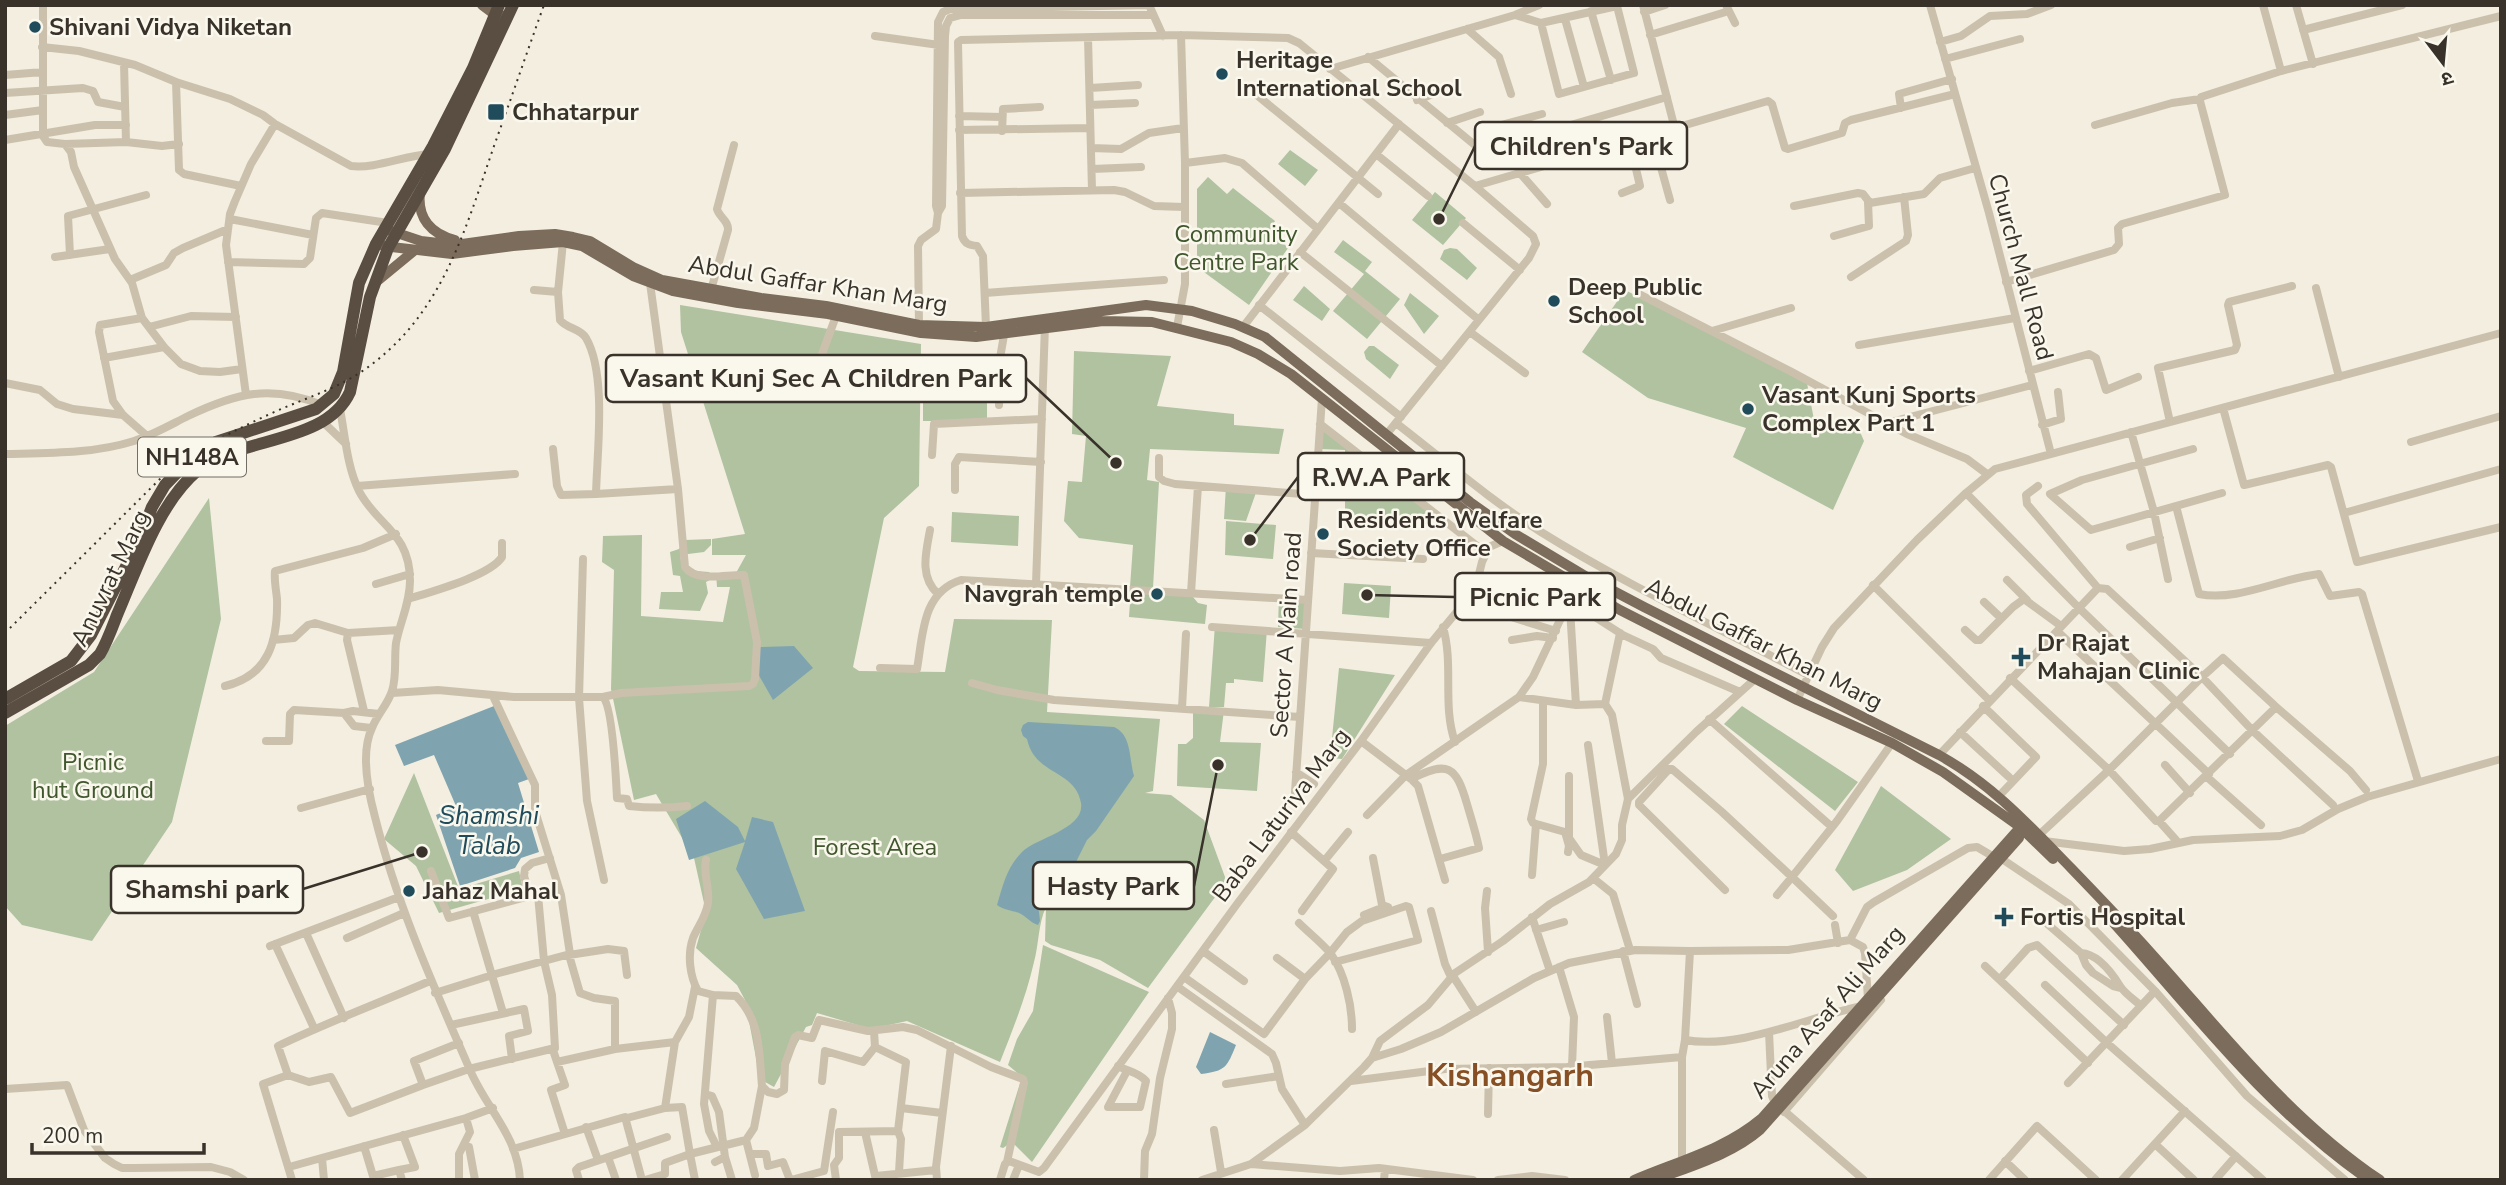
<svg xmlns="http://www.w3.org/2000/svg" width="2506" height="1185" font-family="'Nunito Sans','Noto Sans Devanagari',sans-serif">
	<rect width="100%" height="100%" fill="#f3eee0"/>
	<!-- green -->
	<path fill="#b0c2a0" d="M1290 150 1318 170 1305 186 1278 164Z
		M1208 177 1227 194 1233 188 1275 221 1270 230 1288 248 1249 305 1197 267V189Z
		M1435 192 1466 218 1443 245 1412 220Z
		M1343 240 1372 262 1365 271 1400 299 1367 339 1333 311 1364 274 1334 252Z
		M1450 248 1457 249 1477 268 1467 280 1440 259 1444 250Z
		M1304 286 1330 309 1322 321 1293 300Z
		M1625 290 1807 383 1815 425 1855 420 1864 441 1833 510 1733 457 1746 428 1648 398 1582 352Z
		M1410 293 1439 316 1424 334 1404 305Z
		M680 305 921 344 919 486 884 518 853 667 859 671 945 672 954 619 1052 620 1047 712 1160 719 1153 791 1145 793 1171 795 1204 820 1225 877 1224 885 1148 988 1100 960 1051 945 1045 941 1046 907C1038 924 1039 944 1034 962 1026 997 1013 1029 1000 1062L907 1021 871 1029 817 1013 812 1025 806 1027 774 1087 760 1079 745 1000 737 985 696 948 706 912 694 858 656 794 634 800 611 689 614 570 602 562 603 536 642 535 641 616 723 622 730 587H717L716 573H736L746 555H712V539L745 534 681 332Z
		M1369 346H1374L1399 365 1390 379 1366 359 1364 352Z
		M1074 351 1171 356 1157 406 1234 414V425L1284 429 1279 454 1150 449 1147 480 1159 482 1153 588 1130 587 1133 545 1079 538 1064 521 1068 481 1082 482 1086 436 1072 434Z
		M923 403H987V421H923Z
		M1321 422 1430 507 1428 523 1345 516V450L1320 449Z
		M1226 486 1258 487 1246 521 1224 519Z
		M209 498 221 619 172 822 92 941 22 925 5 906V726L94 672Z
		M952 512 1019 516 1018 546 951 542Z
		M1226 521 1276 525 1273 559 1225 555Z
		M711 539V545L704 552 680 555 683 570 709 572 714 578 706 582 708 593 700 611 659 609 661 592H683L680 576 673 575 670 552 679 549 685 540Z
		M1344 583 1391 586 1389 618 1342 614Z
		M1131 588 1188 591 1198 603 1207 605 1205 624 1129 617Z
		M1279 596 1306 597 1305 629 1278 627Z
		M1215 625 1267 629 1263 682 1234 679V683H1226L1224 707H1209Z
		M1339 668 1395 675 1342 759 1330 758Z
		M1742 706 1858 782 1835 811 1724 724Z
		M1193 709 1224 710 1220 742 1261 743 1257 791 1177 786 1178 744H1186L1193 738Z
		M414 773 459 889 519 871 523 889 439 913 416 866 384 839Z
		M1881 786 1951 839 1907 870 1853 891 1835 870Z
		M1043 945 1149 992 1032 1162 1012 1142 1003 1148 1000 1147 1022 1077 1008 1065 1017 1039 1033 1011Z"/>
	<!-- water -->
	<path fill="#7fa4b0" d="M794 646 813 668 773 700 757 672 760 647Z
		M494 706 529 779 518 783 539 852 521 858 515 868 460 886 436 815 456 806 434 755 404 766 395 745Z
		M1028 722 1114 727C1132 735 1129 759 1134 776L1096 831 1087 840 1076 862 1043 892 1038 903 1040 921 1038 925C1031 923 1028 918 1021 914 1013 910 1005 911 997 905 1003 885 1007 867 1022 852 1038 837 1085 829 1081 803 1075 769 1035 776 1027 739L1023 736 1021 730 1023 725Z
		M705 801 738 827 745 841 752 817 773 822 805 911 764 919 736 869 745 842 689 860 676 819Z
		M1210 1032 1236 1045C1227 1067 1226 1071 1201 1074L1196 1067Z"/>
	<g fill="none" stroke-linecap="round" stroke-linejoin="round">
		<!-- minor -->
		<path stroke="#cbc0ac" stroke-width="8" d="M43 5V136L47 142 65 144 71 152 74 167 115 259 132 283 142 318 164 347 181 364 200 371 220 372 242 369
			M1643 5 1675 129
			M1726 5 1735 23
			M1930 5 1989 213 2051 454
			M2263 5 2281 71
			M2296 5 2313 64
			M1591 11 1611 80
			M1644 12 1665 5
			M1515 15 1541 23 1617 6 1634 73 1559 94 1541 23
			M1565 19 1584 87
			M1467 29 1499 57 1511 94
			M2303 30 2402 5
			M1650 35 1729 11
			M875 36 939 45
			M1088 38 1092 190
			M1940 42 1961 36 1990 16 2027 14 2051 5
			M42 47 79 51 135 65 176 82 230 99 263 115 275 124 351 166C375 169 403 156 429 154
			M1368 57 1482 151 1667 97
			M1945 59 2020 39
			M124 63 126 142
			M1330 69 1515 15 1539 5
			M5 75 43 72
			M176 82 179 170 184 174 241 186
			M1090 88 1138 85
			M1253 92 1378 194
			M5 93 83 88 93 91 98 102 125 107
			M1417 100 1436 93
			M1090 105 1135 103
			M1901 108 1899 94 1952 79
			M5 115 43 110
			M959 116 1002 117
			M1447 123 1480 112
			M1505 124 1520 173 1547 204
			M2095 125 2172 103 2200 99
			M1490 128 1542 114
			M959 130 1090 128
			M1002 131 1003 109 1040 107
			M1546 132 1556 163
			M1652 135 1670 200
			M5 140 95 125H126
			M65 144 126 142 162 146 179 144
			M1613 147 1633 156 1640 186 1622 193
			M1091 148 1121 149 1149 133 1183 128
			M1376 154 1428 196
			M1185 163 1225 158 1242 163 1318 229
			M1092 169 1141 167
			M1475 186 1768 101 1772 104 1785 148 1788 149 1842 133 1845 123 1851 120 1955 94
			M960 193 1114 190 1125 192 1154 206 1184 207
			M1339 203 1479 320
			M1794 206 1858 193 1863 194 1870 203 1924 194 1940 178 1975 168
			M938 213 936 206 938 22 943 12 950 9 1149 5 1163 36
			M230 219 313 235
			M1463 223 1520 270
			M1834 236 1869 226 1868 202
			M563 242 558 292 560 320C567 329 580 328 586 338 607 374 597 452 596 494L678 489
			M1300 252 1442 366
			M70 255 68 216 146 195
			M55 257 110 249
			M228 262 304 264 310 258 316 218 322 213 388 223
			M1851 277 1906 241 1908 235 1904 197
			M130 280 166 265 174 253 183 248 228 229
			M2006 282 2114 250 2119 244 2118 228 2122 224 2225 195 2200 101 2201 97 2281 71 2501 16
			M2316 288 2339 377
			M534 290 558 292
			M711 290 728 230C729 221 719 217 717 209L734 145
			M985 293 1164 280
			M1639 294 1790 371 1907 434 1967 459 1987 474
			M1259 305 1401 417
			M836 316 822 354 827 367 912 391
			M142 318 100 325 99 332 113 401 123 415 147 436 176 473
			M919 325 918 246 921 240 936 229 938 213 942 206 945 36 946 26 950 18 961 15H1153
			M149 327 191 316 236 317
			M986 327 983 256 977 246C969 245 965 244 962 236L958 42 961 40 1181 35 1288 38 1299 43 1475 186 1533 236 1536 244 1529 258 1386 435
			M1177 327 1185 284V163L1181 35
			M1243 327 1399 124
			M1712 331 1791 308
			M1470 332 1525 373
			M1859 345 2015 318
			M104 358 164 347
			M2029 371 2089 354 2096 358 2106 390 2138 377
			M5 383 40 390 57 404 73 409 123 415
			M246 395 226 245 230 214 235 201 251 164 275 124
			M999 405V364L1004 335
			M2223 408 2244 485 2328 465 2331 467 2357 562 2501 527
			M340 409C345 435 347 467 359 491 377 526 410 532 410 581 410 603 400 622 396 643 394 659 397 676 392 691 388 704 377 715 372 728 360 753 368 791 375 817 397 905 434 987 470 1070 486 1108 518 1136 520 1180
			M323 422 346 444
			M2170 422 2158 368 2235 350 2237 345 2228 305 2229 302 2292 286
			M1396 423C1444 460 1490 500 1541 532 1626 585 1719 628 1808 675
			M1887 423 2032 385
			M1320 424 1486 553
			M2042 425 2061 419 2058 392
			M2131 432 2154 512 2168 579
			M2411 442 2501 416
			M553 449 557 486 561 495 596 494
			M2193 449 2082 480 2050 494 2091 530 2222 493
			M5 454C47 453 93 454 134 441 153 435 170 425 188 416 236 393 271 384 322 405
			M932 455 934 424 1042 419
			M1159 458V477L1164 481 1175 484 1315 495
			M1392 475 1403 461
			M357 486 515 474
			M2038 486 2026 495 2027 504 2098 588
			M955 490V464L959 457 1041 462
			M1966 493 2079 608 2230 754
			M2176 506 2199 594C2237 602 2281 578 2319 574L2330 596 2359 592 2362 594 2418 781
			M2344 513 2501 469
			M930 530C926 552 919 577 938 594
			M2130 547 2160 538
			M1311 553 1423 559
			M583 559 579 698 587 801 604 880
			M2007 580 2027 600
			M376 584 410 574
			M1036 584 1045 325
			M1873 585 1989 700
			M1191 593 1198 486
			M408 599C430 592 490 576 502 557V543
			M1984 602 2001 618
			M1573 603 1623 635 1653 649 1661 658 1740 692
			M1570 609 1576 705
			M1511 617 1556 631
			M1212 627 1431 643
			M1443 627C1454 665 1442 705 1455 742
			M1965 630 1976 640H1980L2013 607 2024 599 2061 626
			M2057 631 2209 774
			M348 633 347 640 364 711
			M273 640 294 638 308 625 315 623 348 633 399 630
			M1512 640 1537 636 1553 638
			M880 668 917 669C923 635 922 592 961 580L1308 600
			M2010 678 2109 770 2156 821H2159L2275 708 2274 705 2223 658 2202 677 2253 731 2333 805
			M972 683 997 690 1054 700 1300 717
			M225 686C269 676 278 640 277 599 276 589 274 580 275 571L363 548 396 534
			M392 693 438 690 514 697H603C613 707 616 780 617 798L627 799 629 806C648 808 668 808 687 806
			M603 697 621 693 749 686 753 684 755 679 757 642 744 575C727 574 697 583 685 567L678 489 650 283
			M1519 697 1576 705 1605 704
			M1797 700 1822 647 1834 628 1917 540 1966 493 1995 469 2501 333
			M1543 701V764L1531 819 1533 823 1565 832 1569 846 1568 852
			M1605 704 1620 633
			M1983 706 2036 757 1999 796
			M2275 706 2350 771 2366 790
			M1182 708 1186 634
			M344 713 353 711 379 714
			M1709 719 1832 827
			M1960 732 2009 777
			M266 741H289L290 714 294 710 344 713 354 726 371 728
			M1361 741 1411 779 1418 786 1445 880
			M1588 745 1605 865
			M1939 755 2098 588 2107 589 2202 677 2109 770 2039 835
			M2165 765 2190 793
			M1296 772 1314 784
			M1569 776V838L1581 855 1605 865
			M2207 777 2261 825
			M1411 779C1448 760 1456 766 1467 804 1471 818 1476 833 1479 848L1440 859
			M1295 792 1322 398
			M1628 799 1696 732 1755 679
			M301 808 370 789
			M1367 815 1406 775 1519 697 1533 677 1561 618 1570 609 1580 588
			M2159 821 2176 840
			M1291 832 1333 869 1302 911
			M2044 841 2124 851 2150 849 2193 840 2280 836 2302 830 2338 809 2367 797 2501 759
			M1373 858 1382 905 1388 907
			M2002 859 2069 904 2155 991 2247 1096 2345 1180
			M706 860C703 875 710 889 708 903 706 917 698 926 693 938 687 955 690 977 698 991L713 995 736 996C761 1020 759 1053 762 1086L768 1092 777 1094 784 1090 785 1064 795 1037 798 1035 812 1038 819 1020 868 1031 903 1027 917 1030 991 1067 1023 1079 1024 1083 1007 1162
			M1325 860 1348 832
			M431 871 449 918 530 896 561 895
			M1532 875 1536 824
			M1593 878 1613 894 1630 950
			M1725 890 1639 805V802L1669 769H1672L1722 812 1792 877 1837 821 1892 743
			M1487 891 1485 908 1488 952
			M1777 895 1792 877 1833 916
			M530 896 524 876 525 869 532 863 550 858
			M473 911 503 1013
			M1431 911 1445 964 1451 977
			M1364 915 1384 907
			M1532 917 1550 971
			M2044 921 2081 953 2086 965 2093 973 2113 986 2121 988
			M1299 923C1309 933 1322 943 1331 954 1345 974 1352 1005 1352 1029
			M1835 925 1838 943
			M1536 930 1564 922
			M306 933 344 1018
			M347 938 404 913
			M1850 940 1863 947 1865 953 1868 999
			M275 944 314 1028
			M270 946 399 897
			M1203 951 1244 981
			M1623 951 1637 1004
			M1690 951 1685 1040C1739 1050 1808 1017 1862 1006
			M2081 953C2098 954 2112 973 2120 986 2125 994 2135 1000 2141 1006
			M1277 958 1305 979
			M1985 966 2088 1063
			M1559 967 1574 1017 1572 1066
			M1453 976 1476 1012
			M1184 977 1264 1034 1305 979 1330 953 1347 932 1362 921 1406 906 1409 907 1418 940 1335 962
			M2000 979 2028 948 2037 945 2124 1025
			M430 981C379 1003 328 1022 278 1046L288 1075 309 1082 331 1077 350 1113 423 1085 414 1061 459 1043
			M2045 985 2107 1043 2263 1180
			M1178 987 1272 1054 1276 1063 1282 1089 1305 1125
			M435 993 499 973 570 954 561 895 535 811V785L493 696
			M713 995 704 1104 709 1131 717 1147
			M1607 1017 1612 1063
			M451 1025 524 1009 528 1031 509 1036 512 1059
			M1769 1032 1772 1096 1775 1103 1864 1180
			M875 1047 906 1062 898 1131 901 1139 899 1172
			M615 1049V1001L594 998 580 993 569 955 608 949 624 951 627 975
			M553 1050 557 1062 615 1049 675 1042 689 1017 695 987
			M1372 1058 1401 1049 1441 1032 1534 978 1569 963 1635 950 1690 951 1788 950 1850 940 1867 907 1874 902 1968 848 1977 847 1994 857
			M557 1062 565 1085 551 1090 565 1134
			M1118 1066C1129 1072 1138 1072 1146 1081L1140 1107H1108L1127 1071
			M288 1075 263 1084 292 1180
			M822 1081 825 1051 863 1062 875 1047 874 1031
			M1351 1081 1445 1069 1567 1067 1682 1057
			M2068 1083 2155 991
			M1226 1084 1279 1076
			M423 1085 469 1069 555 1048 552 995 544 961 538 895
			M5 1089 67 1085 84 1130 105 1158 114 1164 122 1168H134L211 1167 230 1172 244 1180
			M705 1094 712 1096 719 1112 725 1157
			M665 1108 682 1107 690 1154 746 1140 755 1175
			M901 1108 942 1113
			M1784 1112 1881 1000
			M1488 1114 1489 1068
			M627 1118 665 1108 675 1042
			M586 1127 598 1160
			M1214 1130 1221 1172
			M865 1132 876 1180
			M746 1140 754 1128 762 1086
			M2155 1144 2194 1180
			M364 1146 373 1176 399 1170 402 1180
			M469 1147 475 1180
			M513 1149 625 1117 642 1180
			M751 1154H766L768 1166 783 1162 790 1180
			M608 1157 616 1180
			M322 1158 324 1180
			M2005 1161 2025 1180
			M715 1162 725 1157 732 1180
			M1682 1162V1057L1685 1040
			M1251 1164 1305 1125 1364 1067 1372 1058 1380 1041 1428 1005 1455 973 1503 941 1550 904 1589 882 1616 854 1622 840V825L1628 799 1612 715 1605 704
			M289 1167 466 1118 493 1108
			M399 1170 415 1167 403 1135
			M876 1176 936 1170
			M459 1180V1154L470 1132 466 1118
			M579 1180 576 1170 579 1167 667 1137
			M645 1180 665 1174V1163L690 1154 695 1180
			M791 1180 824 1171 833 1112
			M836 1180 834 1165 839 1158V1132L898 1131
			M937 1180 936 1167 951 1046
			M1000 1180 1005 1164 1009 1161 1039 1172 1044 1168 1237 904 1361 741 1431 643 1469 597 1476 586 1482 562 1489 547 1503 541
			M1013 1180 1019 1165
			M1144 1180 1145 1151 1152 1134 1160 1078 1172 1029V1013L1168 998
			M1202 1180 1251 1164 1340 1171 1379 1168 1473 1180
			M1384 1180 1385 1169
			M1498 1180 1532 1176 1565 1180
			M1989 1180 2037 1126 2096 1180
			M2122 1180 2185 1111
			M2215 1180 2236 1156"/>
		<!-- major -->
		<path stroke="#7b6c5c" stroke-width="10" d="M482 5 494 14 501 15
			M420 193C417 218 431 234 455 240
			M391 231 421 241 455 245 519 236 555 234 573 237 590 241 633 267 662 280 761 298 826 306 919 325 986 327 1146 305 1192 311 1235 324 1265 337 1470 502 1515 534 1587 577 1644 607 1939 755C1993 785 2029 825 2071 868 2098 896 2125 924 2151 953 2224 1034 2288 1118 2380 1180
			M383 246 452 254 513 246 563 242 582 246 633 276 673 291 738 303 828 314 921 333 976 337 1103 321 1152 322 1231 342 1258 354 1291 374 1503 541 1620 610 1797 700 1892 743 1943 772 2020 827 2053 859
			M375 283 415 250
			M2102 910C2188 1004 2258 1101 2363 1176
			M1634 1180C1678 1161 1724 1150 1762 1118L2024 823
			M1655 1180C1691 1166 1731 1155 1760 1130L2019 838"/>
		<!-- highway -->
		<path stroke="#5a4e42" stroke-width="12" d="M5 699 71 661 91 635 138 543 152 507 165 485 192 457 216 442 316 409 334 394 343 372 359 283 376 244 433 146 473 68 499 5
			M5 713 89 665 100 654C107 642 112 628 117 615 137 569 158 504 197 471 239 436 326 445 350 392L370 297 388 248 445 149 513 5"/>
		<!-- rail -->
		<path stroke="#39322b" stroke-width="2" stroke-dasharray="2 5" stroke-linecap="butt" d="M5 633 173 466C207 444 243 426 281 409 307 398 334 389 358 374 441 320 464 233 494 146 511 99 527 52 544 5"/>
	</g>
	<!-- markers -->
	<g fill="#204b5b" stroke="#faf7ed" stroke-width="2.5">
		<circle cx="35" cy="27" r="7"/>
		<circle cx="1222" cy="74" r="7"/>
		<rect x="487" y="103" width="18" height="18" rx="3.5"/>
		<circle cx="1554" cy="301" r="7"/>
		<circle cx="1748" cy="409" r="7"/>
		<circle cx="1323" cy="534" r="7"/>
		<circle cx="1157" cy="594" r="7"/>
		<path d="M2017.5 646.5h7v7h7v7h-7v7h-7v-7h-7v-7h7z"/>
		<circle cx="409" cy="891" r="7"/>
		<path d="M2000.5 906.5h7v7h7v7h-7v7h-7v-7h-7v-7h7z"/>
	</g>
	<g text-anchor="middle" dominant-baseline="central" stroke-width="5" stroke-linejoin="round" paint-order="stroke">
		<!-- shield labels -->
		<rect fill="#faf7ed" stroke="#736d65" stroke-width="2" x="138" y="437.5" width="108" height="39" rx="5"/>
		<g font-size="23" font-weight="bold" fill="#39322b">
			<text x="192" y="457">NH148A</text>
		</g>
		<!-- poi labels -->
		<g font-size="24" font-weight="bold" fill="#39322b" stroke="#faf7ed" text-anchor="start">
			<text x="49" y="27">Shivani Vidya Niketan</text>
			<text x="1236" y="60">Heritage<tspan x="1236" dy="28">International School</tspan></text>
			<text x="512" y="112">Chhatarpur</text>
			<text x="1568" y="287">Deep Public<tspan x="1568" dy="28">School</tspan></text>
			<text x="1762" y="395">Vasant Kunj Sports<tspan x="1762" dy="28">Complex Part 1</tspan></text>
			<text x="1337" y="520">Residents Welfare<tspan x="1337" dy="28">Society Office</tspan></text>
			<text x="1143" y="594" text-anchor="end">Navgrah temple</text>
			<text x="2037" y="643">Dr Rajat<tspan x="2037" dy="28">Mahajan Clinic</tspan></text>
			<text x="423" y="891">Jahaz Mahal</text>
			<text x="2020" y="917">Fortis Hospital</text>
		</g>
		<!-- park labels -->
		<g font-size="24" fill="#40572e" stroke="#faf7ed">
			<text x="1236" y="234">Community<tspan x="1236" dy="28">Centre Park</tspan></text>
			<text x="93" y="762">Picnic<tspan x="93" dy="28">hut Ground</tspan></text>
			<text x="875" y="847">Forest Area</text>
		</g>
		<!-- street labels -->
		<g font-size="24" fill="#39322b" stroke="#faf7ed">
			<text transform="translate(2021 267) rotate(75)">Church Mall Road</text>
			<text transform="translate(818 284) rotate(9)">Abdul Gaffar Khan Marg</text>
			<text transform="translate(110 578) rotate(-64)">Anuvrat Marg</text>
			<text transform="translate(1286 635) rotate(-86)">Sector A Main road</text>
			<text transform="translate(1764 644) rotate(27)">Abdul Gaffar Khan Marg</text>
			<text transform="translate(1281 815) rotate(-53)">Baba Laturiya Marg</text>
			<text transform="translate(1827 1012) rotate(-49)">Aruna Asaf Ali Marg</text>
		</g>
		<!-- water labels -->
		<g font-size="26" font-style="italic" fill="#204b5b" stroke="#faf7ed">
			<text x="489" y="815">Shamshi<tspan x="489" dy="30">Talab</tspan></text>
		</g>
		<!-- district labels -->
		<g font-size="32" font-weight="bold" fill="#875024" stroke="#faf7ed">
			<text x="1510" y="1075">Kishangarh</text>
		</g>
	</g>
	<!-- callouts -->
	<path fill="none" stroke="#39322b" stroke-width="2.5" d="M1439 219L1475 146M1116 463L1026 378M1250 540L1298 477M1367 595L1455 597M1218 765L1194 886M422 852L303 889"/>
	<g fill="#39322b" stroke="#faf7ed" stroke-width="2.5">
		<circle cx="1439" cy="219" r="7"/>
		<circle cx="1116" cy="463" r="7"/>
		<circle cx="1250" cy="540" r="7"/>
		<circle cx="1367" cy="595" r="7"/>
		<circle cx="1218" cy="765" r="7"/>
		<circle cx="422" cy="852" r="7"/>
	</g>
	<g fill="#faf7ed" stroke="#39322b" stroke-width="2.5">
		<rect x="1475" y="122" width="212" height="47" rx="7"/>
		<rect x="606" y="355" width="420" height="47" rx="7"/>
		<rect x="1298" y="453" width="166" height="47" rx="7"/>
		<rect x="1455" y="573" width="160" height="47" rx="7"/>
		<rect x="1033" y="862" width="161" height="47" rx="7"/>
		<rect x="111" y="866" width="192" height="47" rx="7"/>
	</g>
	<g font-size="26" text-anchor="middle" font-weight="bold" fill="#39322b">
		<text x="1581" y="155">Children's Park</text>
		<text x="816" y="387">Vasant Kunj Sec A Children Park</text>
		<text x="1381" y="486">R.W.A Park</text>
		<text x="1535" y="606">Picnic Park</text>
		<text x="1113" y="895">Hasty Park</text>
		<text x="207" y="898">Shamshi park</text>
	</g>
	<!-- border -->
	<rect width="2506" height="1185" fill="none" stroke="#39322b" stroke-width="14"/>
	<!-- north arrow -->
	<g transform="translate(2443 63) rotate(164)" stroke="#faf7ed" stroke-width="5" paint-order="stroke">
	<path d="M0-5L12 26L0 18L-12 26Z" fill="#39322b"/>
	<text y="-10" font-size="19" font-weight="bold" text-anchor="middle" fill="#39322b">उ</text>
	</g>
	<!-- scale -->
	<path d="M32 1143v10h172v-10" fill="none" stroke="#39322b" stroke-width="3.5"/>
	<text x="42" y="1143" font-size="21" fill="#39322b" stroke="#faf7ed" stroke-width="5" paint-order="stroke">200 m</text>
</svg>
